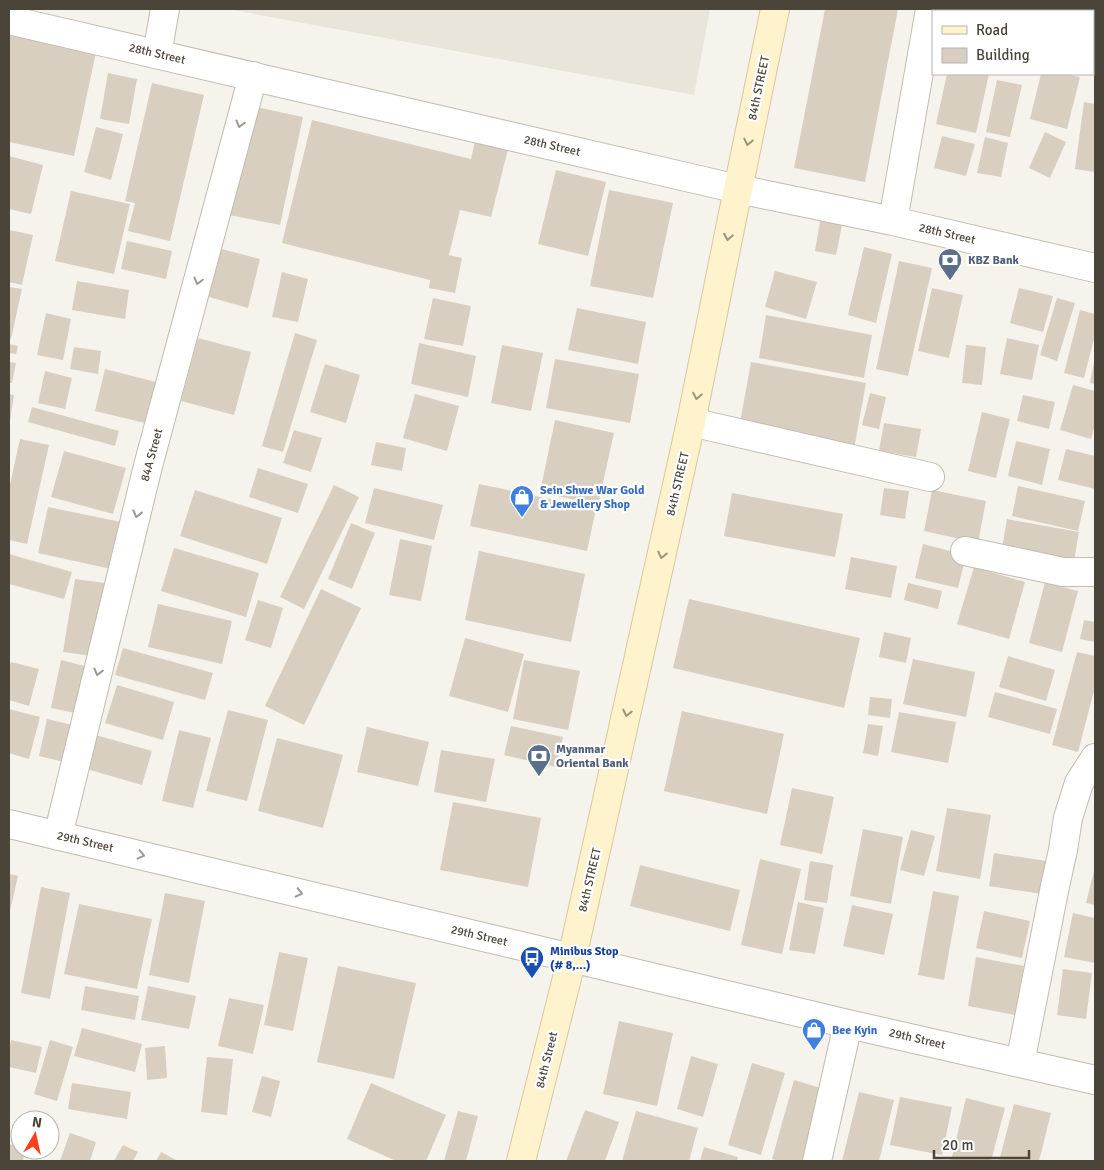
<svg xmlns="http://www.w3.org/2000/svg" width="1104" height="1170" font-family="Signika,sans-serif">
	<rect width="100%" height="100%" fill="#f6f3ec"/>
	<!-- residential -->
	<path fill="#eae5da" d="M227 9H710L694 95Z"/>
	<!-- building -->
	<path fill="#d8cfc1" d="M825 9H898L865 182 794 168Z
		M975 9H1034V11H974Z
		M1090 9H1095V59L1093 58V11H1089Z
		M9 35 96 52 74 156 9 142Z
		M108 73 137 79 129 124 100 119Z
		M947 74H989L976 133 936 124Z
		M1041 74H1065L1080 77 1067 129 1030 119Z
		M997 80 1022 85 1010 137 986 132Z
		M152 83 204 95 170 241 128 231 135 203 125 201Z
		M1084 102 1095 104V172L1075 169Z
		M252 106 303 117 280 225 229 215Z
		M312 120 471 159 476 137 509 145 491 217 460 210 449 255 462 258 455 293 429 288 430 280 282 243Z
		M96 127 123 134 111 180 84 172Z
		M1045 132 1066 142 1050 178 1029 168Z
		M942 136 975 144 966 176 934 168Z
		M985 137 1008 143 1001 177 977 173Z
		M9 156 43 165 31 214 9 209Z
		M556 170 606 182 588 256 538 244Z
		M609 190 673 203 653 298 590 286Z
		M71 191 130 204 114 274 55 261Z
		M821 216 843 220 836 255 815 251Z
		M9 230 33 235 22 285 9 282Z
		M127 241 172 251 166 279 121 269Z
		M214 247 260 259 248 308 202 295Z
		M864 247 892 254 876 323 848 315Z
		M899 261 932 268 908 376 876 369Z
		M775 271 817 282 806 319 765 307Z
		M282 272 308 279 298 322 272 317Z
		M77 281 129 290 125 319 72 310Z
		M9 287 22 289 11 339 9 338Z
		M932 288 963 295 949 358 918 351Z
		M1019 288 1053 296 1043 332 1010 323Z
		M433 298 471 306 463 346 424 339Z
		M1057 298 1075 303 1057 361 1040 355Z
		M577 308 646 322 638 364 568 350Z
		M1080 310 1095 314V335L1084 378 1064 373Z
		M46 313 71 319 63 360 37 355Z
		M766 315 872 335 864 378 759 358Z
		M295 333 317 340 283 452 262 446Z
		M198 338 251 352 234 415 181 401Z
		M1007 338 1039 345 1032 380 1000 374Z
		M419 343 476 356 468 397 411 384Z
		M9 344 18 346 16 354 9 353Z
		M502 345 543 353 531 411 491 403Z
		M966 345 986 347 982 385 962 383Z
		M74 347 101 351 98 374 70 369Z
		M555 359 639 374 630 423 546 408Z
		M9 362 16 363 12 383H9Z
		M751 362 866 383 854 449 739 428Z
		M1094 362H1095V384L1090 383Z
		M325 364 360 375 346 423 310 412Z
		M105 369 156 382 145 423 95 411Z
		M45 371 72 378 65 409 38 403Z
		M1073 385 1095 391V425L1091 439 1060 430Z
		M870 393 886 397 879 429 862 425Z
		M9 394 14 395 10 421H9Z
		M415 394 459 406 447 451 403 438Z
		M1023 395 1055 402 1049 429 1017 421Z
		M32 407 119 431 115 446 28 422Z
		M982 412 1010 419 996 478 968 471Z
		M555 420 614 433 598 505 540 492Z
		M884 423 921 429 916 457 879 451Z
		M294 430 322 438 311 472 283 463Z
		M20 439 49 445 27 544 9 540V489Z
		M1016 441 1050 449 1042 485 1008 476Z
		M376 442 406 448 402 471 371 465Z
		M1066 449 1095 456V489L1058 480Z
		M64 451 126 468 113 514 51 497Z
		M258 468 308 484 298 513 249 497Z
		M479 484 596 509 587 551 470 526Z
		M334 485 359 497 304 609 280 597Z
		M1018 486 1085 501 1078 531 1012 516Z
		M374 488 443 505 434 540 365 523Z
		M884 488 909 491 905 519 880 515Z
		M195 490 282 518 267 564 180 536Z
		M932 490 986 501 978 543 924 531Z
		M732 493 843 514 835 557 724 536Z
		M48 507 121 522 111 569 38 553Z
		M1007 519 1079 532 1073 567 1001 554Z
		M351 523 375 533 352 589 328 579Z
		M400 539 432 546 421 601 389 595Z
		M923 544 966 555 958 588 915 578Z
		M174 548 259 573 246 617 161 591Z
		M479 551 585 574 571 642 465 620Z
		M9 554 72 572 64 599 9 584Z
		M851 557 897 566 891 598 845 589Z
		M974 567 1025 582 1009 639 957 624Z
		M75 579 105 583 93 656 63 652Z
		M1045 582 1078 591 1062 652 1029 643Z
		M908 583 942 591 938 609 904 600Z
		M321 589 361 608 304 725 265 706Z
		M689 599 860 638 844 708 673 668Z
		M258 600 283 608 271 648 245 640Z
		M158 604 232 621 222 664 148 647Z
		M1084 620 1095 622V642L1080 639Z
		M884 632 911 638 906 663 879 657Z
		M465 638 524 654 508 712 449 696Z
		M123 648 213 673 205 700 115 675Z
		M1077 652 1095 656V687L1078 752 1052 745Z
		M1008 656 1055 670 1046 701 999 687Z
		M913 659 975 672 966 717 903 704Z
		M61 660 85 666 75 713 51 708Z
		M524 660 580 671 568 730 513 719Z
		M11 662 39 669 29 706 9 700V668Z
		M117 685 174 702 163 740 105 723Z
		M995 692 1057 709 1050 734 988 717Z
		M870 697 892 699 890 718 868 715Z
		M9 709 40 717 29 759 9 753Z
		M228 710 268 720 247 801 206 791Z
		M682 711 784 734 767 814 664 791Z
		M899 712 956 722 948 763 891 752Z
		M47 719 72 725 64 762 39 756Z
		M868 724 883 726 878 756 863 753Z
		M511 726 563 737 556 767 504 755Z
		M367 727 429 742 418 786 357 772Z
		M179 730 211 738 193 808 162 801Z
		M92 734 152 751 142 785 83 768Z
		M277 738 343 755 323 828 258 811Z
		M441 750 495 759 486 802 434 792Z
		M792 788 834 797 822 854 780 845Z
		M453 802 541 818 528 887 440 870Z
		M947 808 991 815 980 879 936 871Z
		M863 829 903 837 891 904 850 896Z
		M911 830 935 836 924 876 900 870Z
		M994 853 1053 862 1048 895 989 886Z
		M760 859 801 869 782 954 741 945Z
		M810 861 833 865 827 903 804 900Z
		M640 865 740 890 730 931 630 906Z
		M1095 867V905L1086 903Z
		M9 874 18 876 10 911H9Z
		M41 887 70 893 50 999 21 993Z
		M933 891 959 896 944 980 918 975Z
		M165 893 205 901 189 983 149 975Z
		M798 902 824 908 815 954 789 950Z
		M79 904 152 919 137 989 64 974Z
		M852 905 893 914 884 955 843 946Z
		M984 911 1030 921 1022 958 976 948Z
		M1073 913 1095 918V963L1064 957Z
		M279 952 308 958 293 1031 264 1025Z
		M976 957 1024 966 1015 1015 968 1006Z
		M338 966 416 983 394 1079 317 1062Z
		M1063 969 1092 973 1086 1019 1057 1015Z
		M85 986 139 996 135 1020 81 1010Z
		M148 986 196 996 189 1029 141 1020Z
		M229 998 264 1005 253 1054 218 1046Z
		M619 1021 673 1033 657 1106 603 1094Z
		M82 1028 142 1044 135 1072 74 1056Z
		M11 1040 42 1047 36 1073 9 1067V1050Z
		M50 1040 73 1047 57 1101 34 1094Z
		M165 1046 167 1078 147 1080 145 1048Z
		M691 1056 718 1064 703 1117 677 1109Z
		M207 1057 233 1059 227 1115 201 1112Z
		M752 1063 785 1073 761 1155 728 1145Z
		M262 1076 280 1081 271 1117 252 1112Z
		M794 1080 827 1090 806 1161H779L772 1159Z
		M72 1083 131 1092 127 1119 68 1109Z
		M371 1083 446 1115 426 1161H396L347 1139Z
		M859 1092 894 1100 879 1161H842Z
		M900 1097 952 1107 942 1155 890 1145Z
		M966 1098 1005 1108 991 1161H951Z
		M1014 1104 1051 1113 1039 1161H999Z
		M585 1110 619 1122 605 1161H566Z
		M458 1111 478 1116 466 1161H444Z
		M636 1111 698 1128 689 1161H622Z
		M70 1133 96 1142 90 1161H60Z
		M9 1144 20 1147V1150H25L23 1161H9Z
		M123 1145 138 1152 133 1161H114Z
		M704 1147 738 1157 737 1161H700Z
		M161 1152 178 1161H156Z"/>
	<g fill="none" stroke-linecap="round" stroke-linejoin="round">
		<!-- minor casing -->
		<g stroke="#c2bbae" stroke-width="30">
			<path id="minor" d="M9 20 738 189 893 221 1095 268
				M157 54 165 9
				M893 221 930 9
				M691 422 930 477
				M965 551 1063 572H1095
				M9 824 848 1024 1095 1080
				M58 836 148 466 253 76
				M1020 1063 1055 886 1063 850 1068 818 1079 783 1095 758
				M817 1161 848 1024"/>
		</g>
		<!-- secondary casing -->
		<g stroke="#d6c79b" stroke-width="30">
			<path id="secondary" d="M521 1161 572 958 691 422 738 189 775 9"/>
		</g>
		<!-- minor -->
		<use href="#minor" stroke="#fff" stroke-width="28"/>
		<!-- secondary -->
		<use href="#secondary" stroke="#fff3cd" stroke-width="28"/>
	</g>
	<!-- one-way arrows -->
	<defs><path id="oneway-chevron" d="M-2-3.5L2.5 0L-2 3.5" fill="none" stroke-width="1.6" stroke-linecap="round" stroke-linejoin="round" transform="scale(1.25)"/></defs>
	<g stroke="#9c9892">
		<use href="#oneway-chevron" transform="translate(240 124) rotate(105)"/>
		<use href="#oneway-chevron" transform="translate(198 281) rotate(105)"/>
		<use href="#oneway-chevron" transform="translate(137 514) rotate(104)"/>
		<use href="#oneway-chevron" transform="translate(98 672) rotate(104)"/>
		<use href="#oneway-chevron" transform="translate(141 855) rotate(13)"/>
		<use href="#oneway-chevron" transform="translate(299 893) rotate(13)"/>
	</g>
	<g stroke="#9c937c">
		<use href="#oneway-chevron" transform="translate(748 142) rotate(102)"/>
		<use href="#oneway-chevron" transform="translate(728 237) rotate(101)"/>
		<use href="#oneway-chevron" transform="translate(697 396) rotate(101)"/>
		<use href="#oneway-chevron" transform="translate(662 555) rotate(103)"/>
		<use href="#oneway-chevron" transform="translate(627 713) rotate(103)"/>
	</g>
	<!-- icons -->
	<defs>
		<g id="bank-pin" transform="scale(1.25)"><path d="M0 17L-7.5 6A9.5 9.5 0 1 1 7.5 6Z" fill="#5c6f8a" stroke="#fff"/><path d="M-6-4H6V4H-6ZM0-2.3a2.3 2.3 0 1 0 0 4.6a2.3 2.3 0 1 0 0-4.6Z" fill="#fff"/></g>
		<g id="shop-pin" transform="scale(1.25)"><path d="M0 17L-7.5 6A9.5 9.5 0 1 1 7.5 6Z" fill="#3f7fe0" stroke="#fff"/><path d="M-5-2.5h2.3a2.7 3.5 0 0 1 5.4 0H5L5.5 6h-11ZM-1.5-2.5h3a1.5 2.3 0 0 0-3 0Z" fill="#fff"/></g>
		<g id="bus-pin" transform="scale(1.25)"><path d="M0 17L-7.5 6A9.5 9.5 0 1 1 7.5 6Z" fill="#1a4fb4" stroke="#fff"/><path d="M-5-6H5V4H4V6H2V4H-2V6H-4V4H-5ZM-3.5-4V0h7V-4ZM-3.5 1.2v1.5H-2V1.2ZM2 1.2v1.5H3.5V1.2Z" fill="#fff"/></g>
	</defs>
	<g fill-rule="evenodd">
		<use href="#bank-pin" x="950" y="260"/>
		<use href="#shop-pin" x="522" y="497"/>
		<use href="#bank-pin" x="539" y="756"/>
		<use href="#bus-pin" x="532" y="958"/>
		<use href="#shop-pin" x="814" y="1030"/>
	</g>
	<g text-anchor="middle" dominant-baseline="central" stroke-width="4.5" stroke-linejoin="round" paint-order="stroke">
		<!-- street labels -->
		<g font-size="12" fill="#4b4439" stroke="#fff">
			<text transform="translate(157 54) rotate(13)">28th Street</text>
			<text transform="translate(759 88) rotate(-78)">84th STREET</text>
			<text transform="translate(552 146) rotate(13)">28th Street</text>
			<text transform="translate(947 234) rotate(13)">28th Street</text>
			<text transform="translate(152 455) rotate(-75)">84A Street</text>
			<text transform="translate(678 484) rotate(-77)">84th STREET</text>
			<text transform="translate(85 842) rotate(13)">29th Street</text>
			<text transform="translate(590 880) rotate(-77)">84th STREET</text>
			<text transform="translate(479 936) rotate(13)">29th Street</text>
			<text transform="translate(917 1039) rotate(13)">29th Street</text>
			<text transform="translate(547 1060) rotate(-76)">84th Street</text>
		</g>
		<!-- service labels -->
		<g font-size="12" font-weight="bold" fill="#4e5e75" stroke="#fff" text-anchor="start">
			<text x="968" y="260">KBZ Bank</text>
			<text x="556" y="749">Myanmar<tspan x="556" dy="14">Oriental Bank</tspan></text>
		</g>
		<!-- shop labels -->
		<g font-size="12" font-weight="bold" fill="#366cbe" stroke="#fff" text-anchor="start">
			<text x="540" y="490">Sein Shwe War Gold<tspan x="540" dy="14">&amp; Jewellery Shop</tspan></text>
			<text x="832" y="1030">Bee Kyin</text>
		</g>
		<!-- transit labels -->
		<g font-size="12" font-weight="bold" fill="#164399" stroke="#fff" text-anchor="start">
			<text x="550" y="951">Minibus Stop<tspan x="550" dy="14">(# 8,...)</tspan></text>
		</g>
	</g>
	<!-- border -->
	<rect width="1104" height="1170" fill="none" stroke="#4b4439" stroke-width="20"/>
	<!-- legend -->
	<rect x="932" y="10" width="162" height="65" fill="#ffffff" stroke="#b7b4b0"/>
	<rect x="942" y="26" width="25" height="8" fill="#fff3cd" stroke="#b7b4b0"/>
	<text x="976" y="35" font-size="15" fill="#4b4439">Road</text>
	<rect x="942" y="48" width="25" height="15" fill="#d8cfc1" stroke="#b7b4b0"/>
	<text x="976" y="60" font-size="15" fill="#4b4439">Building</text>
	<!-- north arrow -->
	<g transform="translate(35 1135) rotate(9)"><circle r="24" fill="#ffffff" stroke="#b7b4b0"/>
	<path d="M0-4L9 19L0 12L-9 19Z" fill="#fc3f1d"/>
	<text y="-8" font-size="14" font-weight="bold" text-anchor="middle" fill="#4b4439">N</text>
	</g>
	<!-- scale -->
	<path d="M934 1150v8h95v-8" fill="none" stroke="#4b4439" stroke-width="2.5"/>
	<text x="942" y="1150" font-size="15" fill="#4b4439" stroke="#ffffff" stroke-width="4" paint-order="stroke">20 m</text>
</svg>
